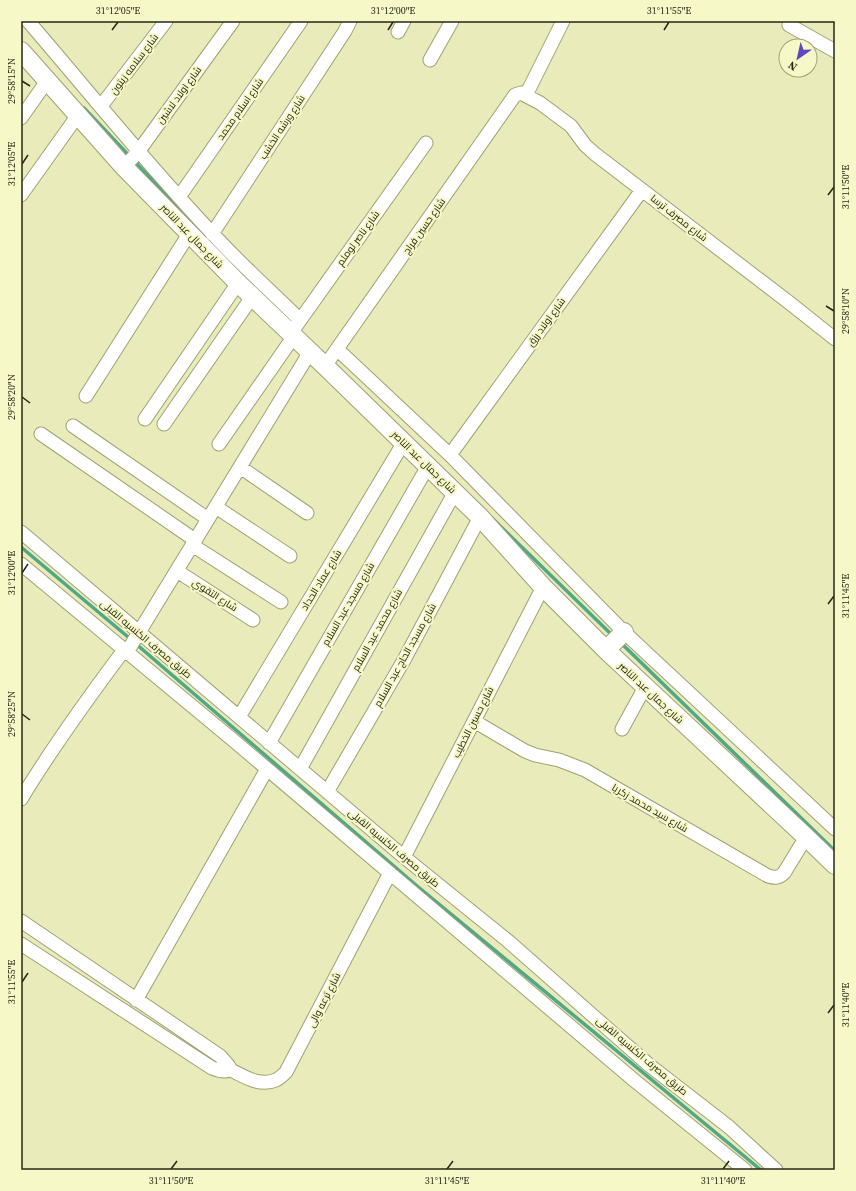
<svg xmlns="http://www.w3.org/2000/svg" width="856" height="1191" font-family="'Source Serif 4',Cairo,serif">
	<rect width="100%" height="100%" fill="#eaebba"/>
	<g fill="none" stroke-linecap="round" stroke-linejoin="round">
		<!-- stream -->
		<path stroke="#50a886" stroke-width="3.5" d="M84 108 209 240
			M227 259 255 287
			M493 519 613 636
			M21 547 128 637 417 886 761 1170
			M621 643 835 851"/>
		<!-- street casing -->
		<g stroke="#a0a073" stroke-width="15">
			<path id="street" d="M28 21C89 92 147 164 211 232 239 263 271 291 300 320
				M789 25 835 51
				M398 32 404 21
				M430 60 452 21
				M526 95 563 21
				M101 106 166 21
				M21 118 47 81
				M124 167 138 152 233 21
				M21 195 78 115
				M179 197 301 21
				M212 234 345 31 350 21
				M296 326 426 143
				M337 349 450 455 624 632 835 829
				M325 366 515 95 521 93 540 103 571 126 585 145 595 154 791 304 835 339
				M86 396 189 234
				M145 419 238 283
				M164 424 252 297
				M73 426 208 519
				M41 434 195 540
				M219 444 294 336
				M450 455 642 190
				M240 467 307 513
				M216 507 290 556
				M21 532 404 857 508 941 649 1065 729 1127 776 1170
				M192 545 281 602
				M21 564 233 740 635 1081 745 1170
				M177 571 253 620
				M127 652 310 352
				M239 717 404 442
				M474 721 525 751 535 755 559 760 585 770 768 876C775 878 779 878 784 873L806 837
				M622 729 645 687
				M269 743 428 466
				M300 769 455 492
				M327 792 404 660 480 517
				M21 799C52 748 88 698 124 650
				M404 857 543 587
				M21 921 220 1056 228 1065 231 1070C245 1077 260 1087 276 1080 280 1078 283 1075 286 1072L390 873
				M21 944 212 1068C219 1071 224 1072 231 1070
				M136 1000 267 769"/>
		</g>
		<!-- secondary casing -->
		<g stroke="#a0a073" stroke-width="20">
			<path id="secondary" d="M21 51 124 167 238 283 325 366 480 517 543 587 606 650 806 837 835 865
				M606 650 624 632"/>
		</g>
		<!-- street -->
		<use href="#street" stroke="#fff" stroke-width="13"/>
		<!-- secondary -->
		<use href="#secondary" stroke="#fff" stroke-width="18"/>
	</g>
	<!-- ticks -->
	<path fill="none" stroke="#272715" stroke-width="1.5" d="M112 30 118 22M388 30 393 22M664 30 669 22M22 81 30 86M22 164 28 155M828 195 834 187M826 306 834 311M22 397 30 403M22 573 28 564M828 604 834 596M22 714 30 720M22 982 28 973M828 1013 834 1005M171 1169 177 1161M447 1169 453 1161M723 1169 729 1161"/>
	<g text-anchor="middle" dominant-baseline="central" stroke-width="4" stroke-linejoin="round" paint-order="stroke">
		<!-- street labels -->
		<g font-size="10" fill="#272715" stroke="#f7f8c7">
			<text transform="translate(134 64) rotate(-53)">شارع سلامه زيتون</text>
			<text transform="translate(179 95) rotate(-54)">شارع اولاد لاشين</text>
			<text transform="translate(240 109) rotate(-55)">شارع اسلام محمد</text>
			<text transform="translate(282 127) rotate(-57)">شارع ورشه الخشب</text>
			<text transform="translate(679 218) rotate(38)">شارع مصرف ترسا</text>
			<text transform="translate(424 226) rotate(-55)">شارع حسين فراج</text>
			<text transform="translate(192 236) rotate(46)">شارع جمال عبد الناصر</text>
			<text transform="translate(358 238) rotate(-54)">شارع ناصر لوملم</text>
			<text transform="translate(546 322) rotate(-54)">شارع اولاد رزق</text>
			<text transform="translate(424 462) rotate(44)">شارع جمال عبد الناصر</text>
			<text transform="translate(321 580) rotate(-59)">شارع عماد الحداد</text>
			<text transform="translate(215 595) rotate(33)">شارع التقوي</text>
			<text transform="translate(348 604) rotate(-60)">شارع مسجد عبد السلام</text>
			<text transform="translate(377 630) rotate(-61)">شارع محمد عبد السلام</text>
			<text transform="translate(146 639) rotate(40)">طريق مصرف الكنسيه القبلى</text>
			<text transform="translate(405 655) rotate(-61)">شارع مسجد الحاج عبد السلام</text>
			<text transform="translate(651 693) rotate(43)">شارع جمال عبد الناصر</text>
			<text transform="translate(473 722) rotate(-63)">شارع حسين الخطيب</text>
			<text transform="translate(650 808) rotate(30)">شارع سيد محمد زكريا</text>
			<text transform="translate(394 848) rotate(40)">طريق مصرف الكنسيه القبلى</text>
			<text transform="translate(324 1000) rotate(-63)">شارع ترعه والى</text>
			<text transform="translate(642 1056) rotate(40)">طريق مصرف الكنسيه القبلى</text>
		</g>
	</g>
	<!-- border -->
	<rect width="856" height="1191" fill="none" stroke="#f7f8c7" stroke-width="44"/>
	<!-- north arrow -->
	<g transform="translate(798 58) rotate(214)"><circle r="19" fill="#f7f8c7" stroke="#a4a480"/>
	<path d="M0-3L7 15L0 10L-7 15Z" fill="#6146be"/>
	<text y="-6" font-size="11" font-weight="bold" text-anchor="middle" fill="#272715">N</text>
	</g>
	<rect x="22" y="22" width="812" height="1147" fill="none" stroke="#272715" stroke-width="1.5"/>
	<g font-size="10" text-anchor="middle" fill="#272715">
		<text x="118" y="14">31°12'05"E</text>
		<text x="393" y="14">31°12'00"E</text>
		<text x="669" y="14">31°11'55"E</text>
		<text transform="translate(11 81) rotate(-90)" y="4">29°58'15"N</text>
		<text transform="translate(11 164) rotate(-90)" y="4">31°12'05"E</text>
		<text transform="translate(845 187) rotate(-90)" y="4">31°11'50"E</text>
		<text transform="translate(845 311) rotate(-90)" y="4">29°58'10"N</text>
		<text transform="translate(11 397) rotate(-90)" y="4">29°58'20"N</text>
		<text transform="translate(11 573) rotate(-90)" y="4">31°12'00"E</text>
		<text transform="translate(845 596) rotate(-90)" y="4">31°11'45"E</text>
		<text transform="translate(11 714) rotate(-90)" y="4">29°58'25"N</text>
		<text transform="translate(11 982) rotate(-90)" y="4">31°11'55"E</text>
		<text transform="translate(845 1005) rotate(-90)" y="4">31°11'40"E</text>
		<text x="171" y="1184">31°11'50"E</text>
		<text x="447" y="1184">31°11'45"E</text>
		<text x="723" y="1184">31°11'40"E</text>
	</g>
</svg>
